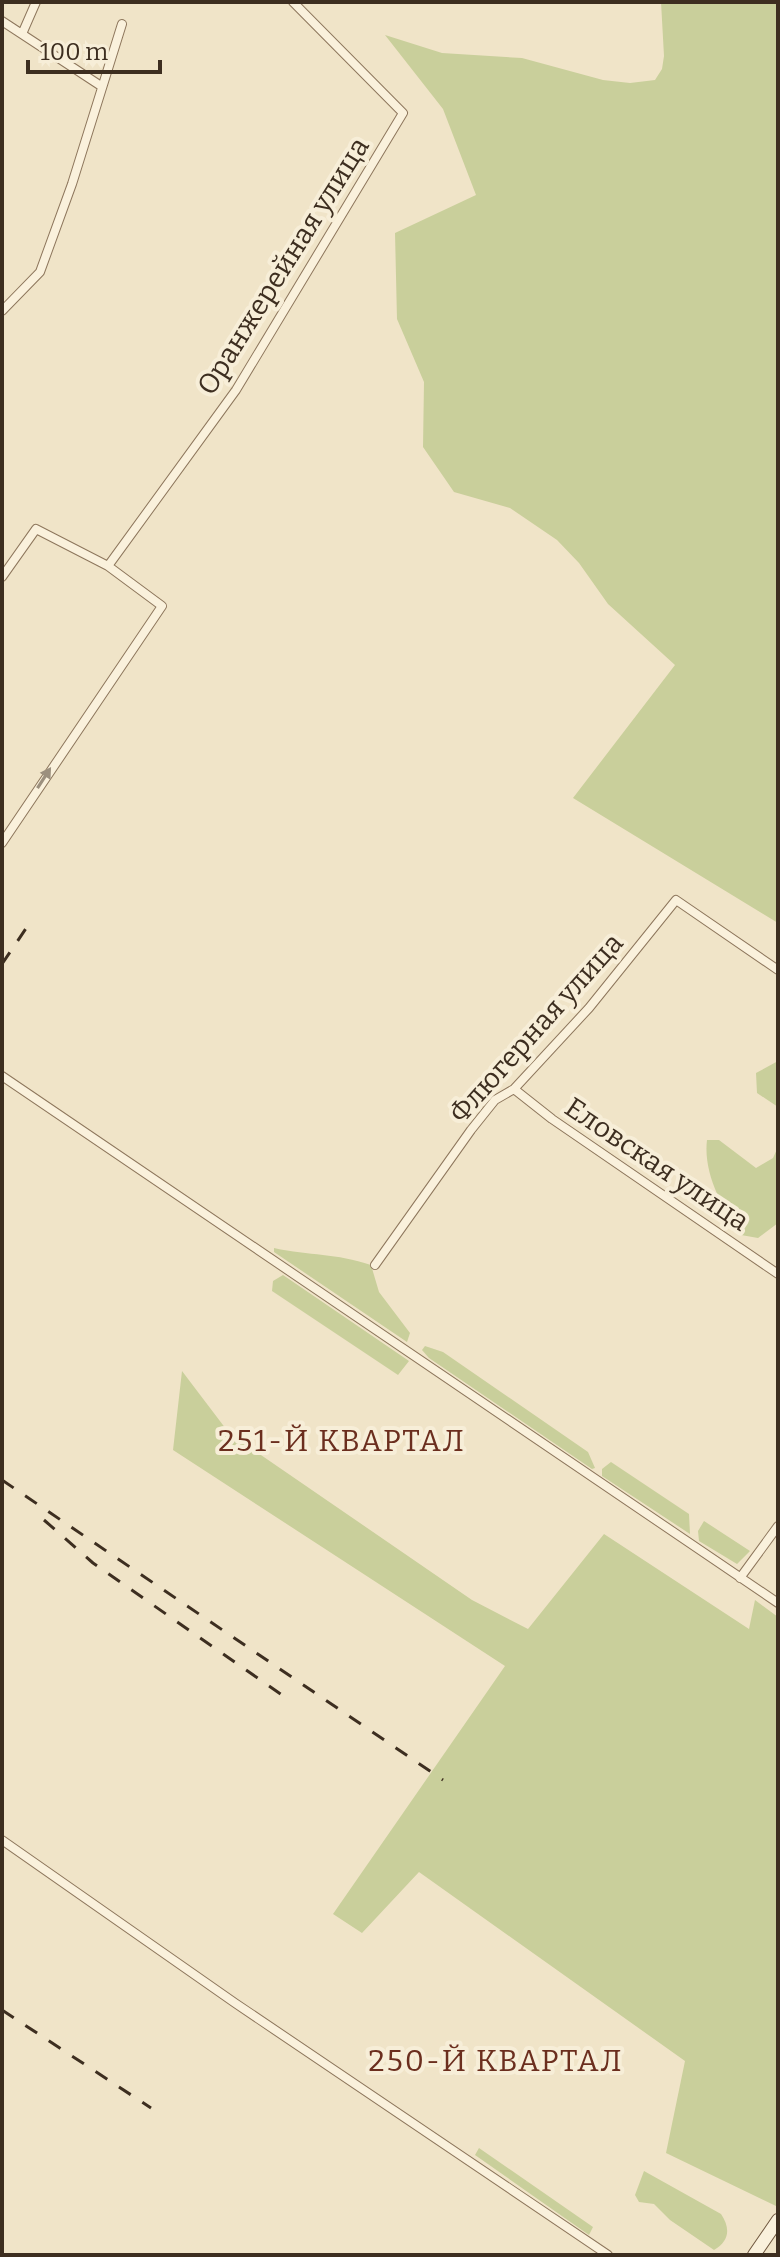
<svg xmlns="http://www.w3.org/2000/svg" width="780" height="2257" font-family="Bitter,serif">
	<rect width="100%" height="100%" fill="#f0e4c8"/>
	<!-- green -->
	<path fill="#c9cf9b" d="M661 2H778V923L573 798 675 665 608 604 579 563 557 540 510 508 454 492 423 447 424 382 397 319 395 233 476 195 443 109 385 35 442 53 522 58 603 80 630 83 655 80 662 69 664 56Z
		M778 1061V1107L757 1093 756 1073Z
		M707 1140H719L756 1168 773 1158 778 1147V1223L758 1238 741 1235C722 1208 703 1173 707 1140Z
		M274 1248C310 1256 336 1253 371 1265L379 1292 410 1333 407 1342 274 1252Z
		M283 1275 409 1361 398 1375 272 1291 273 1281Z
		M425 1346 443 1352 588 1452 595 1468 592 1469 429 1358 422 1350Z
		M182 1371 229 1433 472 1600 528 1629 604 1534 749 1629 755 1600 778 1617 776 2206 666 2153 685 2061 419 1872 362 1933 333 1914 505 1666 173 1450Z
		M611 1462 689 1514 690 1534 602 1476V1469Z
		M704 1521 750 1551 737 1564 699 1541 698 1531Z
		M479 2148 593 2227 589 2235 475 2155Z
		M644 2171 721 2214C731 2229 729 2241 714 2250L670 2220 654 2204 639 2202 635 2195Z"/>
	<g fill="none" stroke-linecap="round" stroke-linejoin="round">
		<!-- minor casing -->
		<g stroke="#8d765c" stroke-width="10">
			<path id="minor" d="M2 21 101 86
				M22 34 36 2
				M2 311 40 272 72 184 122 24
				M108 566 236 390 403 113 293 2
				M2 577 36 529 108 566 162 606 2 843
				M2 1076 778 1603
				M514 1089 552 1119 778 1274
				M375 1265 471 1130 495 1100 514 1089 589 1008 676 900 778 970
				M740 1578 778 1526
				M2 1840 235 2003 608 2255"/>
		</g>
		<!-- secondary casing -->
		<g stroke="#6f573f" stroke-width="14">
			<path id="secondary" d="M754 2255 778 2220"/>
		</g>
		<!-- minor -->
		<use href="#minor" stroke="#faf1dc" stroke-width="8"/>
		<!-- secondary -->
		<use href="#secondary" stroke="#faf1dc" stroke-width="12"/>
		<!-- rail -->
		<path stroke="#3d2e20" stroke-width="3" stroke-dasharray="14 14" stroke-linecap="butt" d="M2 964 29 924
			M2 1480 443 1780
			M44 1520 93 1563 289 1700
			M2 2010 151 2108"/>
	</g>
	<!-- one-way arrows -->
	<defs><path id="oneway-solid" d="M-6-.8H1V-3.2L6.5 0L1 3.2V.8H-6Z" transform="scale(2)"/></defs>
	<use fill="#9c907e" href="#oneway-solid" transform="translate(44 778) rotate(-57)"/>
	<g text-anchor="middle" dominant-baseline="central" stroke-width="8" stroke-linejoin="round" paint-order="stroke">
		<!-- street labels -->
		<g font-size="28" fill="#3d2e20" stroke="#f7eed8">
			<text transform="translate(283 266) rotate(-58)">Оранжерейная улица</text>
			<text transform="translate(536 1028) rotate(-48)">Флюгерная улица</text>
			<text transform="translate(657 1164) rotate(34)">Еловская улица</text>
		</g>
		<!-- neighbourhood labels -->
		<g font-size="30" letter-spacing="2" fill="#6b2e1e" stroke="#f7eed8">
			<text x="342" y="1441">251-Й КВАРТАЛ</text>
			<text x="496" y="2061">250-Й КВАРТАЛ</text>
		</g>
	</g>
	<!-- border -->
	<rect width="780" height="2257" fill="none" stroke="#3d2e20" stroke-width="8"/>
	<!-- scale -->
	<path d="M28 60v12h132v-12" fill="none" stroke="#3d2e20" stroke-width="4"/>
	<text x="40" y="60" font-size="24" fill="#3d2e20" stroke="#f7eed8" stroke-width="6" paint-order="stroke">100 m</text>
</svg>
